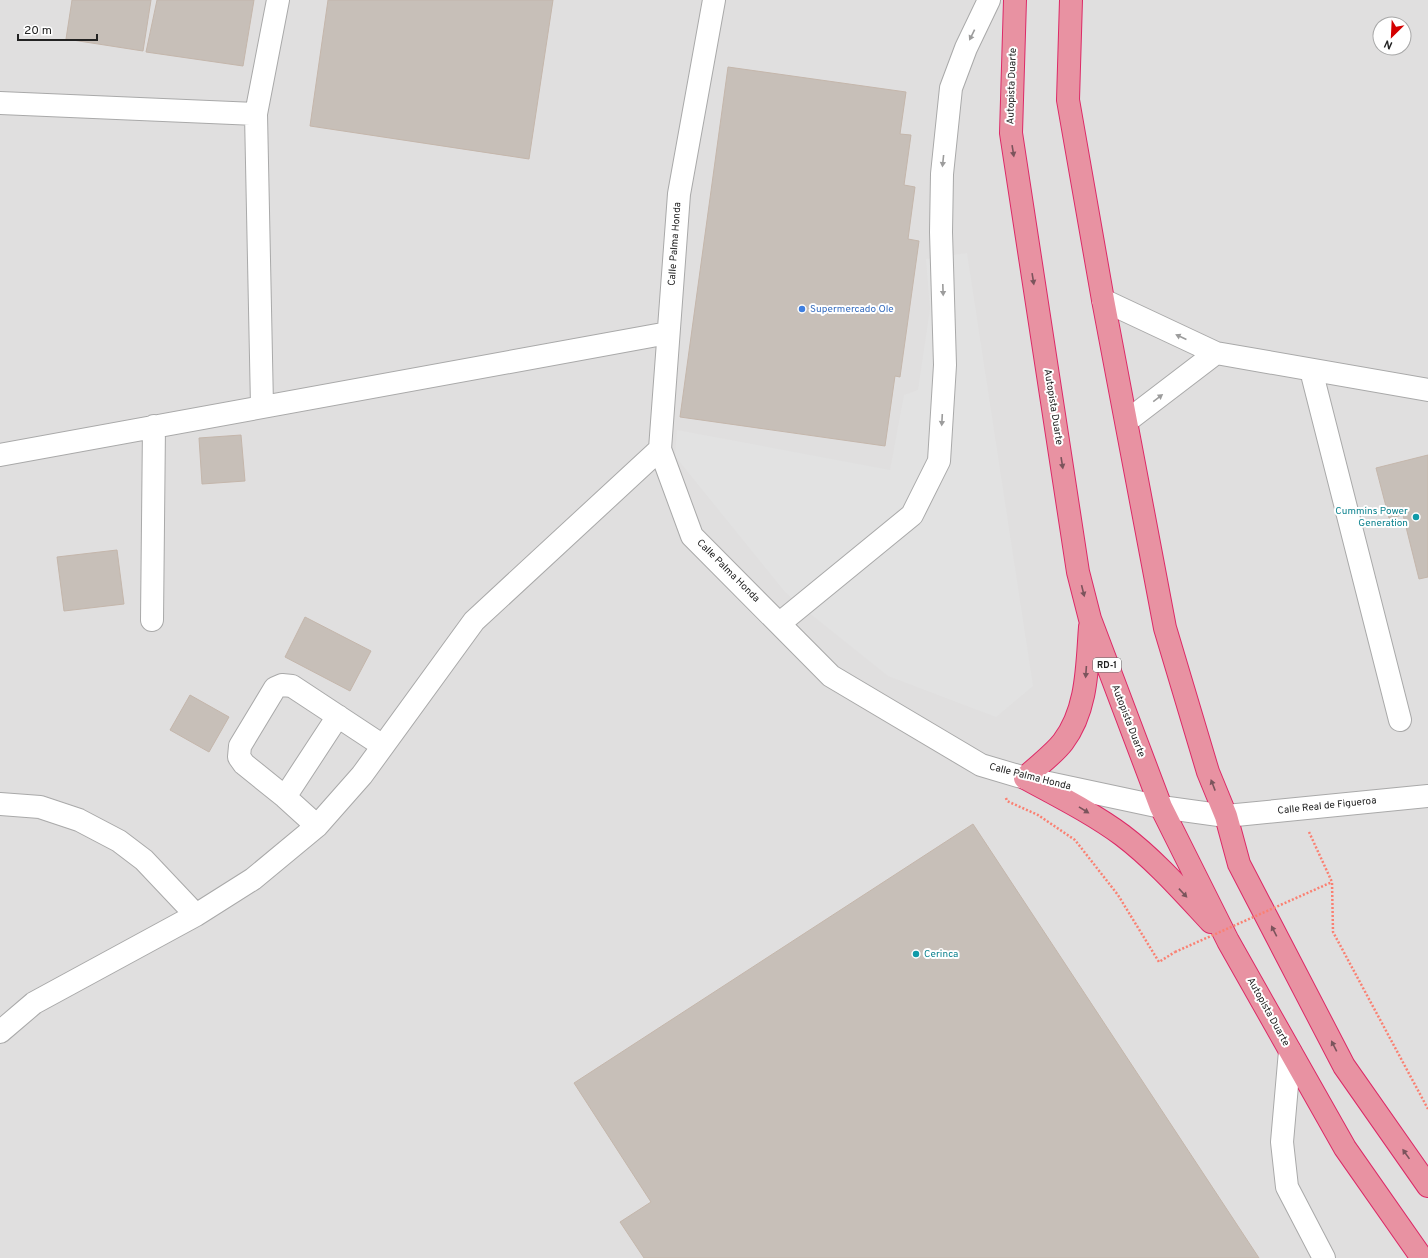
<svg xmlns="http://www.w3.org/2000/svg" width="1428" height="1258" font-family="Overpass,sans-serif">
	<rect width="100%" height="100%" fill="#f2efe9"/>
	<!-- residential -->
	<path fill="#e0dfdf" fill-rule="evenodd" d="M0 0H1428V1258H0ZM1380 24H1404V48H1380Z"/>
	<!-- parking -->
	<path fill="#e2e2e2" d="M967 253 1033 686 996 717 888 676 803 608 785 592 675 456 677 430 890 470 904 395 918 390 930 309 926 259Z"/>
	<!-- building -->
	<path fill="#c7bfb8" stroke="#c4b6ab" d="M72 0H151L143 51 66 39Z
		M157 0H254L243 66 146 52Z
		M328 0H553L529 159 310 126Z
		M728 67 906 92 900 134 911 135 904 185 915 187 908 239 919 241 900 377 895 376 885 446 680 417Z
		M241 435 245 481 202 484 199 438Z
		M1428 455V577L1419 579 1403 515 1389 518 1376 468Z
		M117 550 124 604 64 611 57 557Z
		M305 617 371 651 350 691 285 657Z
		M190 695 229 717 209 752 170 730Z
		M973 824 1259 1258H644L620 1222 651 1202 574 1083Z"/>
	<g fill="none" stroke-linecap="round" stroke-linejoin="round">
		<!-- minor casing -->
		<g stroke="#a9a9a9" stroke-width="24">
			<path id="minor" d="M714 0 679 194 660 449 692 536 831 676 981 765 1025 778 1161 807 1226 816 1428 796
				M0 103 256 114
				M1103 300 1216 353 1428 390
				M1311 370 1400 720
				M262 406 256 114 278 0
				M1127 421 1216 353
				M0 455 668 333
				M152 620 154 426
				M780 623 912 515 939 461 945 365 941 232 942 174 951 88 966 48 989 0
				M285 797 338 716
				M0 804 40 807 79 820 119 841 144 860 196 915
				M317 826 285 797 244 764 239 757 240 746 275 688 282 685 292 686 383 746
				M0 1032 34 1003 196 915 253 879 317 826 362 775 474 621 660 449
				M1290 1051 1282 1142 1287 1187 1324 1258"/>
		</g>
		<!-- highway casing -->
		<g stroke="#dc2a67" stroke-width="24">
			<path id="highway" d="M1015 0 1011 133 1078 572 1090 619 1161 807 1228 941 1345 1148 1422 1258
				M1071 0 1068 100 1103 300 1165 628 1208 772 1226 816 1239 864 1344 1066 1428 1186
				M1090 627C1087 665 1088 709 1063 742 1053 755 1037 766 1025 778 1058 796 1092 813 1122 835 1155 860 1183 892 1211 922"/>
		</g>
		<!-- path -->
		<path stroke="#fa8072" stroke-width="2.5" stroke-dasharray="2 2" stroke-linecap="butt" d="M1006 798 1007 801 1038 815 1075 840 1118 895 1159 962 1175 952
			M1309 832 1332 882 1333 932 1428 1109"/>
		<!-- minor -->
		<use href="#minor" stroke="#fff" stroke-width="22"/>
		<!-- highway -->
		<use href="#highway" stroke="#e892a2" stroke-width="22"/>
		<!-- path-bridge -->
		<path stroke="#fa8072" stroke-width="2.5" stroke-dasharray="2 2" stroke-linecap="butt" d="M1175 952 1332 882"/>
	</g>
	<!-- one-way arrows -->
	<defs><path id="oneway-solid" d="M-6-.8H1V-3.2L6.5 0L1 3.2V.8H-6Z"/></defs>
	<g fill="#9c9c9c">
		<use href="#oneway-solid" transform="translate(972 35) rotate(116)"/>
		<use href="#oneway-solid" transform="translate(943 161) rotate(96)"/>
		<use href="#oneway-solid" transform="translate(943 290) rotate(88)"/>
		<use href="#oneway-solid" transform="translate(1181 337) rotate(-155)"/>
		<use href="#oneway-solid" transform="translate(1158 398) rotate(-37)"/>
		<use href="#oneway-solid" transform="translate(942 420) rotate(93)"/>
	</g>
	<g fill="#7b545c">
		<use href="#oneway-solid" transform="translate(1013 151) rotate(81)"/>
		<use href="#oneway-solid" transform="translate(1033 279) rotate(81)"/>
		<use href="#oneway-solid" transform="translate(1062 463) rotate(81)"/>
		<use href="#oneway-solid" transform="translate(1083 591) rotate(76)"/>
		<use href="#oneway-solid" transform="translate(1086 672) rotate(94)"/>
		<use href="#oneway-solid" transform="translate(1213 785) rotate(-111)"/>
		<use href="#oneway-solid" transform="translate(1084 810) rotate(32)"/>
		<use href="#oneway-solid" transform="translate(1183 893) rotate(47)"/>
		<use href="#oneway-solid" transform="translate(1274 931) rotate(-117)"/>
		<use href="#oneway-solid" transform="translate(1334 1046) rotate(-117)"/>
		<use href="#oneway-solid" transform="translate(1406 1154) rotate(-125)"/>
	</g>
	<!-- markers -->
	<circle fill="#3f7fe0" stroke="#fff" stroke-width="1.5" cx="802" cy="309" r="4"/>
	<g fill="#0f9aa8" stroke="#fff" stroke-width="1.5">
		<circle cx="1416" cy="517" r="4"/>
		<circle cx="916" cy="954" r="4"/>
	</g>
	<g text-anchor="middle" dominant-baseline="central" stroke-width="4" stroke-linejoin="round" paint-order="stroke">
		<!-- shield labels -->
		<rect fill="#fff" stroke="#646464" stroke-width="1" x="1093" y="658" width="28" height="14" rx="3"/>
		<g font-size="9" font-weight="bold" fill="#222">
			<text x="1107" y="665">RD-1</text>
		</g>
		<!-- street labels -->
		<g font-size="10" fill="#222" stroke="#fff">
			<text transform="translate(1012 86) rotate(-88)">Autopista Duarte</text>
			<text transform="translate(675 244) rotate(-86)">Calle Palma Honda</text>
			<text transform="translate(1053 407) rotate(81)">Autopista Duarte</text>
			<text transform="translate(728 571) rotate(45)">Calle Palma Honda</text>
			<text transform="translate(1128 721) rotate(69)">Autopista Duarte</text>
			<text transform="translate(1030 777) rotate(14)">Calle Palma Honda</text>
			<text transform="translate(1327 806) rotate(-6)">Calle Real de Figueroa</text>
			<text transform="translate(1268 1012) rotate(61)">Autopista Duarte</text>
		</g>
		<!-- shop labels -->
		<g font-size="10" fill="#366cbe" stroke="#fff" text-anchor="start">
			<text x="810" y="309">Supermercado Ole</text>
		</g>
		<!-- culture labels -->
		<g font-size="10" fill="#0d838f" stroke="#fff" text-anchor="end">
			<text x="1408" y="511">Cummins Power<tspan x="1408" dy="12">Generation</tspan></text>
			<text x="924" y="954" text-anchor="start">Cerinca</text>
		</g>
	</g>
	<!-- north arrow -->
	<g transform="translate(1392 36) rotate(204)"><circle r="19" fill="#ffffff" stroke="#a7a7a7"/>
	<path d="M0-3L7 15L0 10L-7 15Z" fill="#d40000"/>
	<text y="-6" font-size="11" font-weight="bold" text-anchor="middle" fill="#222222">N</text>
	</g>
	<!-- scale -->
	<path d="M18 34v6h79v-6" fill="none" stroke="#222222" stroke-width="2"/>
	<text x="24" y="34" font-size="12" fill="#222222" stroke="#ffffff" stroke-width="3" paint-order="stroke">20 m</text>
</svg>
